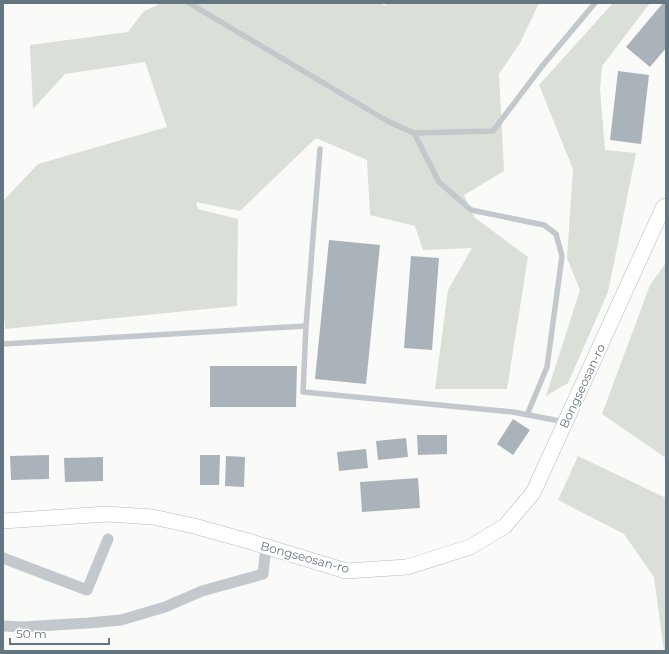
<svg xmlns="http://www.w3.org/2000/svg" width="669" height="654" font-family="Montserrat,sans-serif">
	<rect width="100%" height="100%" fill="#fafaf8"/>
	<!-- green -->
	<path fill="#dadfd7" d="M162 3H380L385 6V3H539L520 43 499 74 504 171 464 195 474 217 528 257 507 389H435L448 290 472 248 423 250 415 226 370 215 367 160 316 138 240 211 196 202 198 209 238 219 237 306 5 329 3 301V201L38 164 167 127 145 62 65 74 33 109 30 45 128 32 144 11Z
		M613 3H650L602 66 600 89 605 150 636 153 608 292 568 383 546 396 580 290 567 258 573 169 539 85Z
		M666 263V458L602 414 650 285Z
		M578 456 666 498V651H664L654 577 624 534 558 500Z"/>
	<!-- building -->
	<path fill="#aab3b9" d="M663 3H666V48L650 67 626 47Z
		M618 71 649 75 641 144 610 140Z
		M329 240 380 245 366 384 315 379Z
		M411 256 439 258 432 350 404 348Z
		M210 366H297L296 407H210Z
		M513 419 530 430 513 455 497 444Z
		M417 435H447V454L418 455Z
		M406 438 408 457 378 460 376 441Z
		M366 449 368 468 339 471 337 452Z
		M49 455V479L11 480 10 456Z
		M200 455H220L219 485H200Z
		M226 456 245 457 244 487 225 486Z
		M103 457V481L65 482 64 458Z
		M418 478 420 508 362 512 360 482Z"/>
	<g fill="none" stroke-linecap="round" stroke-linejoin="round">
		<!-- secondary casing -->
		<g stroke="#b3babf" stroke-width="16">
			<path id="secondary" d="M3 521 107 514 153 517 194 526 248 541 346 571 407 567 470 547 505 526 533 493 663 208 666 206"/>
		</g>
		<!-- lane -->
		<path stroke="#c3c8cc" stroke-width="5.5" d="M189 3 389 122 414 133 493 131 543 65 595 3
			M414 133 439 182 471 210 544 225 556 234 562 256 547 367 527 415
			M306 326 303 392 513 412 565 422
			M3 344 306 326 320 149"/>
		<!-- street -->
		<path stroke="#c3c8cc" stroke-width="11" d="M3 558 87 590 108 539
			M3 626 22 627 88 623 121 620 165 607 202 591 263 574 266 547"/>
		<!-- secondary -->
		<use href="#secondary" stroke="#fff" stroke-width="15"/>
	</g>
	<g text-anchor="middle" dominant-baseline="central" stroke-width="4" stroke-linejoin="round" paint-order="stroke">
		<!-- street labels -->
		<g font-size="12" fill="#657683" stroke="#fff">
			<text transform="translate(582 386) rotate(-65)">Bongseosan-ro</text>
			<text transform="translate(305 557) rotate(15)">Bongseosan-ro</text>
		</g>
	</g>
	<!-- border -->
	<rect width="669" height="654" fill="none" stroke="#657683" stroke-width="8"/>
	<!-- scale -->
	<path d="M10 638v6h99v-6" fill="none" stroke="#657683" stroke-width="2"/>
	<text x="16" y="638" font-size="12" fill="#657683" stroke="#ffffff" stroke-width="3" paint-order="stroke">50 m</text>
</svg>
